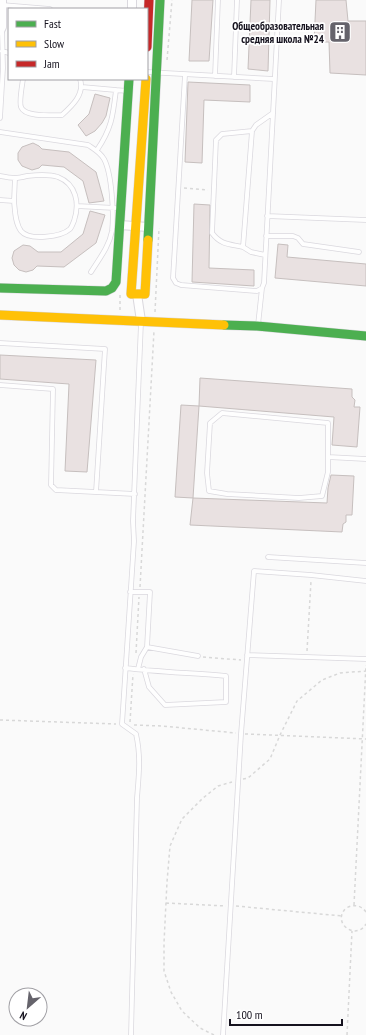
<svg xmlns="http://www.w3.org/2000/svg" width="366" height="1035" font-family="'PT Sans Narrow',sans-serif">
	<rect width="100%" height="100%" fill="#fafafa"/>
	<!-- building -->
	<path fill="#e9e1e1" stroke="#c6bfbe" d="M192 0H213L209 61H189Z
		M251 0H270L268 71 248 69Z
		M316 0H346L348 21H366V75L330 73 329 42H314Z
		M188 82 250 85V102L204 100 202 163 185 162Z
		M95 94 110 98 106 116 102 123 95 131 86 136 78 125 89 114Z
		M33 143 39 146 42 149 69 152 96 172 104 201 89 203 83 181 64 167 42 165 39 168 32 170 22 166 18 160V153L22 147Z
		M194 204 210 205 209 268 254 270V286L192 282Z
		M90 211 105 215 96 243 64 267 37 266 33 270 26 272 19 270 14 265 12 258 14 251 23 245 30 246 38 252H61L83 234Z
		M278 244 288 245 287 257 366 264V286L275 278Z
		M0 355 96 360 87 472 65 471 69 384 0 379Z
		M200 378 352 389V397L355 400 354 407H360L357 447 332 445 334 417 199 406Z
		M181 405 199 406 193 498 175 497Z
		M331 475 354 476 352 515H346V522L343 524 342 532 190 525 193 498 327 503 328 488Z"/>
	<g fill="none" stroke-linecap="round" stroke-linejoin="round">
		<!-- lane casing -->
		<g stroke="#dad8de" stroke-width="5.5">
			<path id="lane" d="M2 5 50 9
				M2 51 9 53
				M147 72 274 79
				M185 75 173 278 176 283 181 285 257 291 262 288 264 283 279 0
				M215 76 218 0
				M234 77 237 0
				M23 79C22 86 19 102 21 107 25 118 53 115 62 115 72 106 85 94 80 79
				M82 87 127 91
				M0 118 3 68 2 30
				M0 132 88 145C94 149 100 152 104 159 112 174 114 214 112 231 109 247 99 259 91 272
				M97 150C112 128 113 115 116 90
				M0 176C5 177 10 178 15 178 19 178 23 177 27 176 36 175 49 174 58 177 76 184 80 203 74 221 73 223 72 227 70 229 61 237 29 241 21 231 15 223 15 211 14 201L0 200
				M14 201 15 178
				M77 206 115 208
				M267 216 366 220
				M266 236H293L298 238 303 244 359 252
				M243 247C229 244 221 245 212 233L216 140 222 134 252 131
				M265 255 251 252 243 247 252 131 256 125 273 113
				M258 325 262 288
				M0 343 105 349 96 492
				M0 385 53 389 51 485 56 490 135 494
				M222 413 328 423V472L322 496 299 498 227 494 209 491 207 473 210 423Z
				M328 457 366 459
				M268 557 366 563
				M130 592H150L147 647 198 656
				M247 655 366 659
				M125 668C158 672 192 673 226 676V702L165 705 149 687 144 669
				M138 669 141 657 147 647
				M131 1035 137 798C139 774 141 756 136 734L122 724 134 541 133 521 141 322
				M223 1035 241 734 254 571 311 575 366 581"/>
		</g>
		<!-- street casing -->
		<g stroke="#dad8de" stroke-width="10">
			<path id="street" d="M132 9V0
				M0 31 2 27V0
				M120 225 148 227
				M137 294 141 321"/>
		</g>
		<!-- fast casing -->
		<g stroke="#dad8de" stroke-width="10">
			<path id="fast" d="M148 240 160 0
				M0 288 106 291 112 288 116 282 129 79
				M224 325 257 326 366 336"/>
		</g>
		<!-- slow casing -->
		<g stroke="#dad8de" stroke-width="10">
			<path id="slow" d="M146 79 131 294H145L148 240
				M0 315 224 325"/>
		</g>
		<!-- jam casing -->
		<g stroke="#dad8de" stroke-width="10">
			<path id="jam" d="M147 47 149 0"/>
		</g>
		<!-- path -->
		<path stroke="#d8d8d8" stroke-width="1.5" stroke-dasharray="3 3" stroke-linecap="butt" d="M167 60 172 0
			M184 188 208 190
			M120 310V294
			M155 312 159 228
			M140 587 154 331
			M307 651 311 581
			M136 653 139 597
			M203 657 241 660
			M0 720 116 724
			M130 722 133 674
			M134 725 162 726 236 733
			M245 734 366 739
			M243 779 248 778 270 759 280 735 297 701 322 680 340 673 366 671
			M166 903 226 906
			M354 905 366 665
			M236 906 342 916
			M366 912C361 905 354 904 346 908 331 923 356 941 366 924
			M214 1035 200 1028 182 1011 171 992 164 971V943L167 882 170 846 182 819 203 798 218 786 232 782
			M347 1035 352 931"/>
		<!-- lane -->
		<use href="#lane" stroke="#fefefe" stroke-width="4"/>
		<!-- street -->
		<use href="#street" stroke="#fefefe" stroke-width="8"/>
		<!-- fast -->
		<use href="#fast" stroke="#4caf50" stroke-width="9"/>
		<!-- slow -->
		<use href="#slow" stroke="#ffc107" stroke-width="9"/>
		<!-- jam -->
		<use href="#jam" stroke="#c62828" stroke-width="9"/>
	</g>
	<!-- icons -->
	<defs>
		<g id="building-square" transform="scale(1.15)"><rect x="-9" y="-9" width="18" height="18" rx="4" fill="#65636b" stroke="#fff"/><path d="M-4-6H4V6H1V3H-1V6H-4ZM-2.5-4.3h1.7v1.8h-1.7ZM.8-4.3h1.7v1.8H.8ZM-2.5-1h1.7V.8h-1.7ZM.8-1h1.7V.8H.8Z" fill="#fff"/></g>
	</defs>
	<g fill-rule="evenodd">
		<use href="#building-square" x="340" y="32"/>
	</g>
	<g text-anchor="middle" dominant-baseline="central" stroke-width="3.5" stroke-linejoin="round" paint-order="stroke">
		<!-- poi labels -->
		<g font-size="11" font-weight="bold" fill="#15121e" stroke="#fff" text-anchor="end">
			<text x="324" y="26">Общеобразовательная<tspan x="324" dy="13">средняя школа №24</tspan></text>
		</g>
	</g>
	<!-- legend -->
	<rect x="8" y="8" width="140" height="72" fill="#ffffff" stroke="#a1a0a5"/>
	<rect x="16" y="21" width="20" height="6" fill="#4caf50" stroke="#a1a0a5"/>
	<text x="44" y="28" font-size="12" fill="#15121e">Fast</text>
	<rect x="16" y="41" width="20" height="6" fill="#ffc107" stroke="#a1a0a5"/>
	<text x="44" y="48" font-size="12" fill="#15121e">Slow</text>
	<rect x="16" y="61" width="20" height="6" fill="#c62828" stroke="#a1a0a5"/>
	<text x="44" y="68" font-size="12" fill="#15121e">Jam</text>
	<!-- north arrow -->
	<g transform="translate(28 1007) rotate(208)"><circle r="19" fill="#ffffff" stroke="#a1a0a5"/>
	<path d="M0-3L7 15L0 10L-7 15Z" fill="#65636b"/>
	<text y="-6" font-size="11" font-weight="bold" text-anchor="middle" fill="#15121e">N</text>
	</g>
	<!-- scale -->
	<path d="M230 1019v6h112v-6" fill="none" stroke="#15121e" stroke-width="2"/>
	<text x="236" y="1019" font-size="12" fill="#15121e" stroke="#ffffff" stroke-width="3" paint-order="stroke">100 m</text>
</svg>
